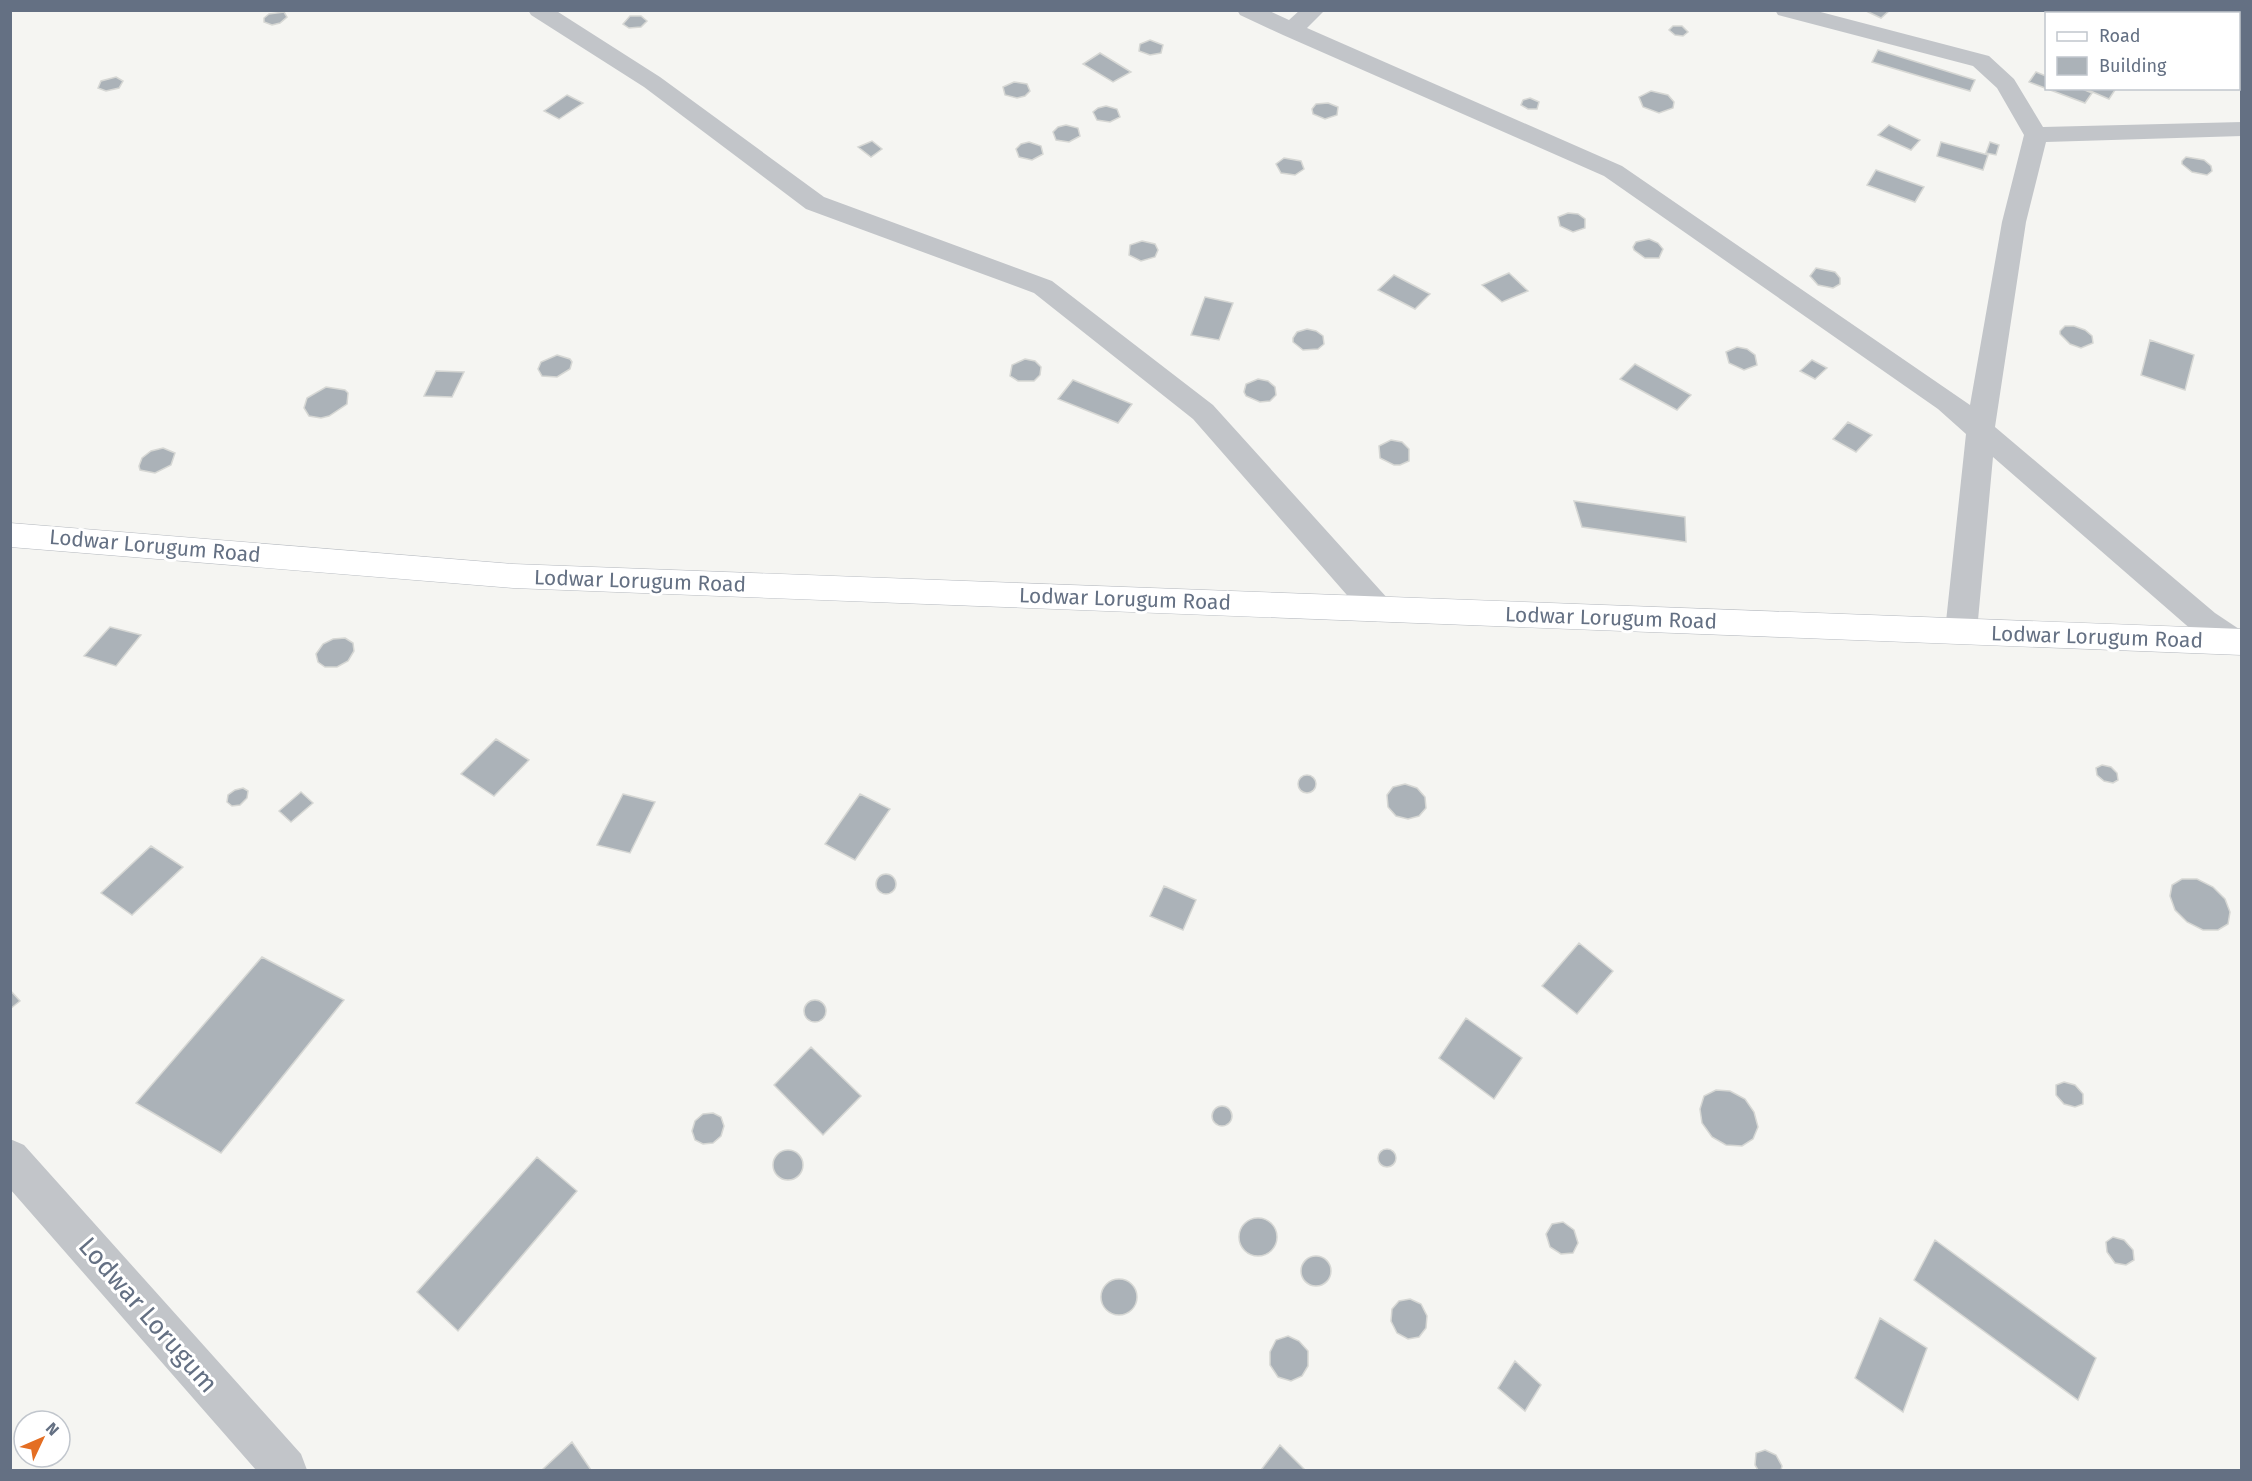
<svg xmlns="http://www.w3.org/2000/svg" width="2252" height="1481" font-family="'Fira Sans',sans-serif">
	<rect width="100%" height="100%" fill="#f5f5f2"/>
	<!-- building -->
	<path fill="#abb2b8" stroke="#d6d7d4" stroke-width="1.5" d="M1864 10H1890L1881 18Z
		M284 12 287 17 280 23 272 25 264 22V18L269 14Z
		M630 16H641L647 21 641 27 629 28 623 24Z
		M1673 26H1682L1688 32 1683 36 1675 35 1669 30Z
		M1150 40 1163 45 1161 53 1150 55 1139 51 1140 44Z
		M1878 50 1975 80 1970 91 1872 62Z
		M1100 53 1131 72 1113 82 1083 64Z
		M2036 72 2046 76V88H2080L2092 93 2085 103 2029 82Z
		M116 77 123 81 119 88 106 91 98 88 101 81Z
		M1014 82 1027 84 1030 91 1025 96 1017 98 1005 95 1003 87Z
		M2089 88H2112L2115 90 2109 99 2088 90Z
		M1651 91 1668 95 1674 102 1673 108 1659 113 1643 107 1639 97Z
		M567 95 583 103 559 119 544 111Z
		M1530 98 1539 102 1537 109H1528L1521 105 1523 100Z
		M1328 103 1338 107 1337 115 1325 119 1313 114 1312 109 1316 104Z
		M1106 106 1117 109 1120 117 1110 122 1097 120 1093 112 1098 108Z
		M1066 125 1078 128 1080 136 1069 142 1056 140 1053 132 1058 127Z
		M1889 125 1920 140 1911 150 1878 135Z
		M872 141 882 149 871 157 858 147Z
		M1029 142 1041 146 1043 154 1032 160 1019 157 1016 149 1021 144Z
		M1941 142 1988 155 1983 170 1937 156Z
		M1990 142 1999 145 1996 155 1986 153Z
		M2186 157 2204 160 2211 166 2212 171 2207 175 2192 172 2182 164V161Z
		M1284 158 1301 161 1304 169 1295 175 1281 173 1276 164Z
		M1876 170 1924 187 1915 202 1867 185Z
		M1568 213 1578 214 1585 219V228L1573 232 1560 226 1558 217Z
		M1649 239 1658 243 1663 249 1659 258H1645L1634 250 1633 247 1636 242Z
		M1142 241 1155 244 1158 250 1155 257 1141 261 1129 255 1130 245Z
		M1816 268 1835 272 1840 278V284L1833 288 1818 285 1810 276Z
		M1509 273 1528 291 1502 302 1482 285Z
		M1394 275 1430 294 1415 309 1378 290Z
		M1205 297 1233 303 1219 340 1191 335Z
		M2065 326H2074L2085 330 2092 336 2093 343 2081 348 2070 344 2060 334V331Z
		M1307 329 1316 331 1323 336 1324 344 1318 349 1303 350 1293 342V338L1297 332Z
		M2150 340 2194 355 2185 390 2141 375Z
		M1737 347 1747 349 1755 355 1757 365 1744 370 1729 363 1726 352Z
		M557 355 570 359 572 362 570 369 557 377 542 376 538 369 541 362Z
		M1025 359 1035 361 1041 367 1040 375 1034 381H1018L1010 376 1012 365Z
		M1812 360 1827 368 1815 379 1800 371Z
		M1635 364 1691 395 1677 410 1620 379Z
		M436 371 464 372 452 397 424 396Z
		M1258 379 1268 381 1275 387 1276 395 1270 401 1260 402 1246 396 1244 392 1246 384Z
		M1073 380 1132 404 1118 423 1058 399Z
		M326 387 345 390 348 393 347 404 329 416 321 418 309 416 304 408 307 398Z
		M1848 422 1872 435 1856 452 1833 439Z
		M1391 440 1402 442 1409 449V461L1400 465H1394L1380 458 1379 446Z
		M163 448 175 453 171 465 155 473 140 470 139 466 142 458 151 451Z
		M1574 501 1685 517 1686 542 1582 527Z
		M110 627 141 635 116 666 84 656Z
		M345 638 353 643 354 651 348 661 337 667H325L318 662 316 654 323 644 333 639Z
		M496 739 529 760 494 796 461 774Z
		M2102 765 2111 767 2117 773 2118 780 2113 783 2104 781 2097 775 2096 768Z
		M1298 784a9 9 0 1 1 18 0a9 9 0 1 1-18 0Z
		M1405 784 1417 788 1425 797 1426 808 1419 816 1408 819 1396 816 1388 807 1387 795 1393 787Z
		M243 788 248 791 247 798 240 805 232 806 227 802 228 795 235 790Z
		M301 792 313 803 291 822 279 811Z
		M623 794 655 802 630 853 597 845Z
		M860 794 890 809 855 860 825 844Z
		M151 846 183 867 132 915 101 893Z
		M876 884a10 10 0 1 1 20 0a10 10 0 1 1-20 0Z
		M2182 879H2197L2213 887 2225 899 2230 912 2228 924 2218 930H2203L2187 922 2175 910 2170 896 2172 885Z
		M1164 886 1196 900 1183 930 1150 916Z
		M1579 943 1613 971 1577 1014 1542 986Z
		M262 957 344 1000 221 1153 136 1103Z
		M10 990 20 1001 10 1009Z
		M804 1011a11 11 0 1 1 22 0a11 11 0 1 1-22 0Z
		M1466 1018 1522 1058 1494 1099 1439 1058Z
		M811 1047 861 1096 823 1135 774 1085Z
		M2064 1082 2075 1085 2083 1094V1104L2075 1107 2064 1104 2056 1095V1085Z
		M1716 1090 1730 1091 1745 1099 1754 1112 1758 1127 1753 1139 1742 1146 1726 1145 1712 1137 1702 1123 1700 1109 1704 1096Z
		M1212 1116a10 10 0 1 1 20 0a10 10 0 1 1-20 0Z
		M713 1113 721 1117 724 1126 721 1136 713 1143 703 1144 695 1140 692 1131 695 1121 703 1114Z
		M1378 1158a9 9 0 1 1 18 0a9 9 0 1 1-18 0Z
		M773 1165a15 15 0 1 1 30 0a15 15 0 1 1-30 0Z
		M537 1157 577 1191 458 1331 417 1292Z
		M1239 1237a19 19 0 1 1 38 0a19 19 0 1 1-38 0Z
		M1563 1222 1574 1230 1578 1243 1573 1253 1561 1254 1550 1247 1546 1234 1552 1224Z
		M2113 1237 2124 1240 2133 1250 2134 1260 2126 1265 2115 1263 2107 1252 2106 1242Z
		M1935 1240 2096 1358 2078 1400 1914 1280Z
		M1301 1271a15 15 0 1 1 30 0a15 15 0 1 1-30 0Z
		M1101 1297a18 18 0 1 1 36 0a18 18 0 1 1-36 0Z
		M1410 1299 1421 1304 1427 1316 1426 1328 1419 1337 1408 1339 1397 1333 1391 1321 1392 1309 1399 1301Z
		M1880 1318 1927 1348 1903 1412 1855 1378Z
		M1288 1336 1299 1341 1308 1351V1366L1302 1376 1291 1381 1278 1377 1270 1365V1352L1276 1340Z
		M1515 1361 1541 1385 1525 1411 1498 1388Z
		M572 1442 591 1470H542Z
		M1280 1445 1305 1470H1261Z
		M1765 1450 1776 1455 1782 1466 1781 1470H1758L1755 1465 1756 1453Z"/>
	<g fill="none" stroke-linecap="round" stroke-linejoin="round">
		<!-- secondary casing -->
		<g stroke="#b4b8be" stroke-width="1">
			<path id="secondary" d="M10 523 513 564 2242 629V655L513 588 10 547Z"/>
		</g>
		<!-- street -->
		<path fill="#c2c5c9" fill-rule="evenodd" d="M528 10H555L660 77 824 197 1052 281 1213 405 1389 600 1393 609 1389 618 1378 622 1367 618 1193 419 1034 293 806 209 644 87 531 15Z
			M1237 10H1267L1289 20 1300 10H1325L1307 28 1622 166 1970 405 2002 222 2024 135 1997 88 1973 66 1778 15 1775 10H1813L1989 56 2014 79 2043 127 2242 122V136L2046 142 2026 222 1995 427 2215 613 2242 631V652C2223 658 2207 641 2193 631L1993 457 1977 631 1972 640 1961 644 1950 640 1945 631 1966 434 1938 409 1604 176 1283 35 1240 15Z
			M2226 10H2242V19H2238V14H2229Z
			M10 1139 24 1145 301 1454 307 1470H256L10 1189Z"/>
		<!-- secondary -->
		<use href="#secondary" fill="#fff" fill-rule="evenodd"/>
	</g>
	<g text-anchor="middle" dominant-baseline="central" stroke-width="6" stroke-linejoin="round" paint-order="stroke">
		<!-- street labels -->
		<g font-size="21" fill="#647083" stroke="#fff">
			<text transform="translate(155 546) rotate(5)">Lodwar Lorugum Road</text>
			<text transform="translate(640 581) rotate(2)">Lodwar Lorugum Road</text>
			<text transform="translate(1125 599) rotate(2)">Lodwar Lorugum Road</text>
			<text transform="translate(1611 618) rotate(2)">Lodwar Lorugum Road</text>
			<text transform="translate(2097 637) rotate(2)">Lodwar Lorugum Road</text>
		</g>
		<!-- near-street labels -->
		<g font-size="26" fill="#647083" stroke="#fff">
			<text transform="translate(148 1315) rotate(49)">Lodwar Lorugum</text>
		</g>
	</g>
	<!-- border -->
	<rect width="2252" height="1481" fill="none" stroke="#647083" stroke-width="24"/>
	<!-- legend -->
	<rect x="2045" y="12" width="195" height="78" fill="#ffffff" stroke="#c1c6cd" stroke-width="1.5"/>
	<rect x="2057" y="32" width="30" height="9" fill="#ffffff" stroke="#c1c6cd" stroke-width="1.5"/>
	<text x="2099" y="42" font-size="18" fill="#647083">Road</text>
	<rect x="2057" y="57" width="30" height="18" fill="#abb2b8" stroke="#c1c6cd" stroke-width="1.5"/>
	<text x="2099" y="72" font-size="18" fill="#647083">Building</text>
	<!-- north arrow -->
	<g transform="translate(42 1439) rotate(46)"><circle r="28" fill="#ffffff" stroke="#c1c6cd" stroke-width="1.5"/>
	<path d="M0-4.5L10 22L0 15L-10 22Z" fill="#e46e23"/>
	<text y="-9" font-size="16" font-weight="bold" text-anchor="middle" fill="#647083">N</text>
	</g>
</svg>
